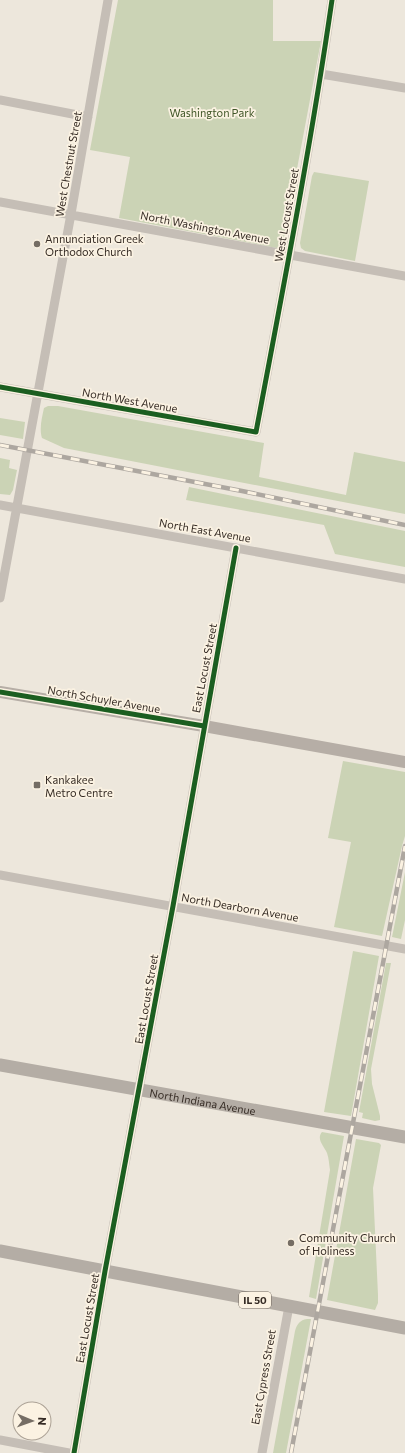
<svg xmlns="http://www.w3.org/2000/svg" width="405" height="1453" font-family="Commissioner,sans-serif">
	<rect width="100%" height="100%" fill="#ede7dc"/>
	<!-- green -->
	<path fill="#cbd3b5" d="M118 0H273V41H321L282 249 119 218 130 157 90 150Z
		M314 172 369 181 355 261 305 251 301 248 300 243 312 176Z
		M48 406H58L264 443 259 477 346 495 354 452 405 462V514L64 448 42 438C39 429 42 417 44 408Z
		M0 418 25 422 23 439 0 435Z
		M0 458 10 460 9 468 17 470 13 490 10 495 0 494Z
		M189 487 405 531V567L335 554 324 525 186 500Z
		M343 761 405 772V836L402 846 382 936 334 927 351 842 328 838Z
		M405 872V920L401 939 392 937Z
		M353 951 379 956 351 1116 324 1112Z
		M386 963H391L371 1069 372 1084 380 1116V1120L375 1121 362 1118 363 1113 359 1112Z
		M322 1132 344 1136 316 1299 309 1297 330 1170C329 1164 329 1159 327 1153 324 1146 316 1139 322 1132Z
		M356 1139 379 1143 381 1145 373 1188 378 1295V1303L375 1310 327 1300Z
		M307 1319H311L286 1453H273L295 1331C297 1324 300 1320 307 1319Z"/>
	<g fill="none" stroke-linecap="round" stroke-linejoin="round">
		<!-- street -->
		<path stroke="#c5beb6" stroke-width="9" d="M321 74 405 88
			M0 100 88 117
			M0 202 405 276
			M0 387 256 432C283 289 311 145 332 0
			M0 505 405 579
			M0 598 71 214 108 0
			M0 875 405 949
			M0 1440 69 1453
			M74 1453 105 1271 173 906 236 548
			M262 1453 289 1306"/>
		<!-- secondary -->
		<path stroke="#b6aea6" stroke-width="12" d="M0 692 204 726 405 762"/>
		<!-- primary -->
		<g stroke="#b4ada5" stroke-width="13">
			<path id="s1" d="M0 1065 405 1137"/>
			<path d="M0 1251 405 1328"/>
		</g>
		<!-- rail casing -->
		<g stroke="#ada7a0" stroke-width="4.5">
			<path id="rail" d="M0 445 242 491 405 525
				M291 1453 405 846"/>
		</g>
		<!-- rail -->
		<use href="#rail" stroke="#fbf2e2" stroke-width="3" stroke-dasharray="9" stroke-linecap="butt"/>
		<!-- cycleway casing -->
		<g stroke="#fbf2e2" stroke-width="8">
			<path id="cycleway" d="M0 387 256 432C283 289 311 145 332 0
				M0 692 204 726
				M74 1453 105 1271 173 906 236 548"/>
		</g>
		<!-- cycleway -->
		<use href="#cycleway" stroke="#1b5e20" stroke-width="5"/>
	</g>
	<!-- markers -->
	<g fill="#756d64" stroke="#fbf2e2" stroke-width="1.5">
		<circle cx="37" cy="244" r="4"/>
		<rect x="33" y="781" width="8" height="8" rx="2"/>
		<circle cx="291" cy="1243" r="4"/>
	</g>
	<g text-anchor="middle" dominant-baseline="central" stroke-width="3.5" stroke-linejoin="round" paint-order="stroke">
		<!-- shield labels -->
		<rect fill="#fbf2e2" stroke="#70675d" stroke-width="1" x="239" y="1292" width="32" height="16" rx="3"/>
		<g font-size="10" font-weight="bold" fill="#352b24">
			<text x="255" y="1300">IL 50</text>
		</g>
		<!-- park labels -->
		<g font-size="11" fill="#3f5526" stroke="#fbf2e2">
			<text x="212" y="112">Washington Park</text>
		</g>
		<!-- street labels -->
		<g font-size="11" fill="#352b24" stroke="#fbf2e2">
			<text transform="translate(68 164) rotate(-80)">West Chestnut Street</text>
			<text transform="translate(286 215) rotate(-80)">West Locust Street</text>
			<text transform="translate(205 227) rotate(11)">North Washington Avenue</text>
			<text transform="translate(130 400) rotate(10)">North West Avenue</text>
			<text transform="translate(205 530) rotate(10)">North East Avenue</text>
			<text transform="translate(204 668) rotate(-79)">East Locust Street</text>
			<text transform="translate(104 699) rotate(10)">North Schuyler Avenue</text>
			<text transform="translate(240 907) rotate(10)">North Dearborn Avenue</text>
			<text transform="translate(146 999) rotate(-80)">East Locust Street</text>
			<text stroke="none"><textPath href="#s1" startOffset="206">North Indiana Avenue</textPath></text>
			<text transform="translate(87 1318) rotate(-80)">East Locust Street</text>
			<text transform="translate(263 1377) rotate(-80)">East Cypress Street</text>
		</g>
		<!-- poi labels -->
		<g font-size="11" fill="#352b24" stroke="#fbf2e2" text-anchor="start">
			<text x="45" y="238">Annunciation Greek<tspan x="45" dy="13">Orthodox Church</tspan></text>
			<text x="45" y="779">Kankakee<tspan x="45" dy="13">Metro Centre</tspan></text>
			<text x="299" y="1237">Community Church<tspan x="299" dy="13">of Holiness</tspan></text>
		</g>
	</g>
	<!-- north arrow -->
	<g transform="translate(32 1421) rotate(92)"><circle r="19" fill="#fbf2e2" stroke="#aca296"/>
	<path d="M0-3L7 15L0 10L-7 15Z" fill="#756d64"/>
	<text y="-6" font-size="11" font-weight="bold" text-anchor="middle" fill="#352b24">N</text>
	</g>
</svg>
